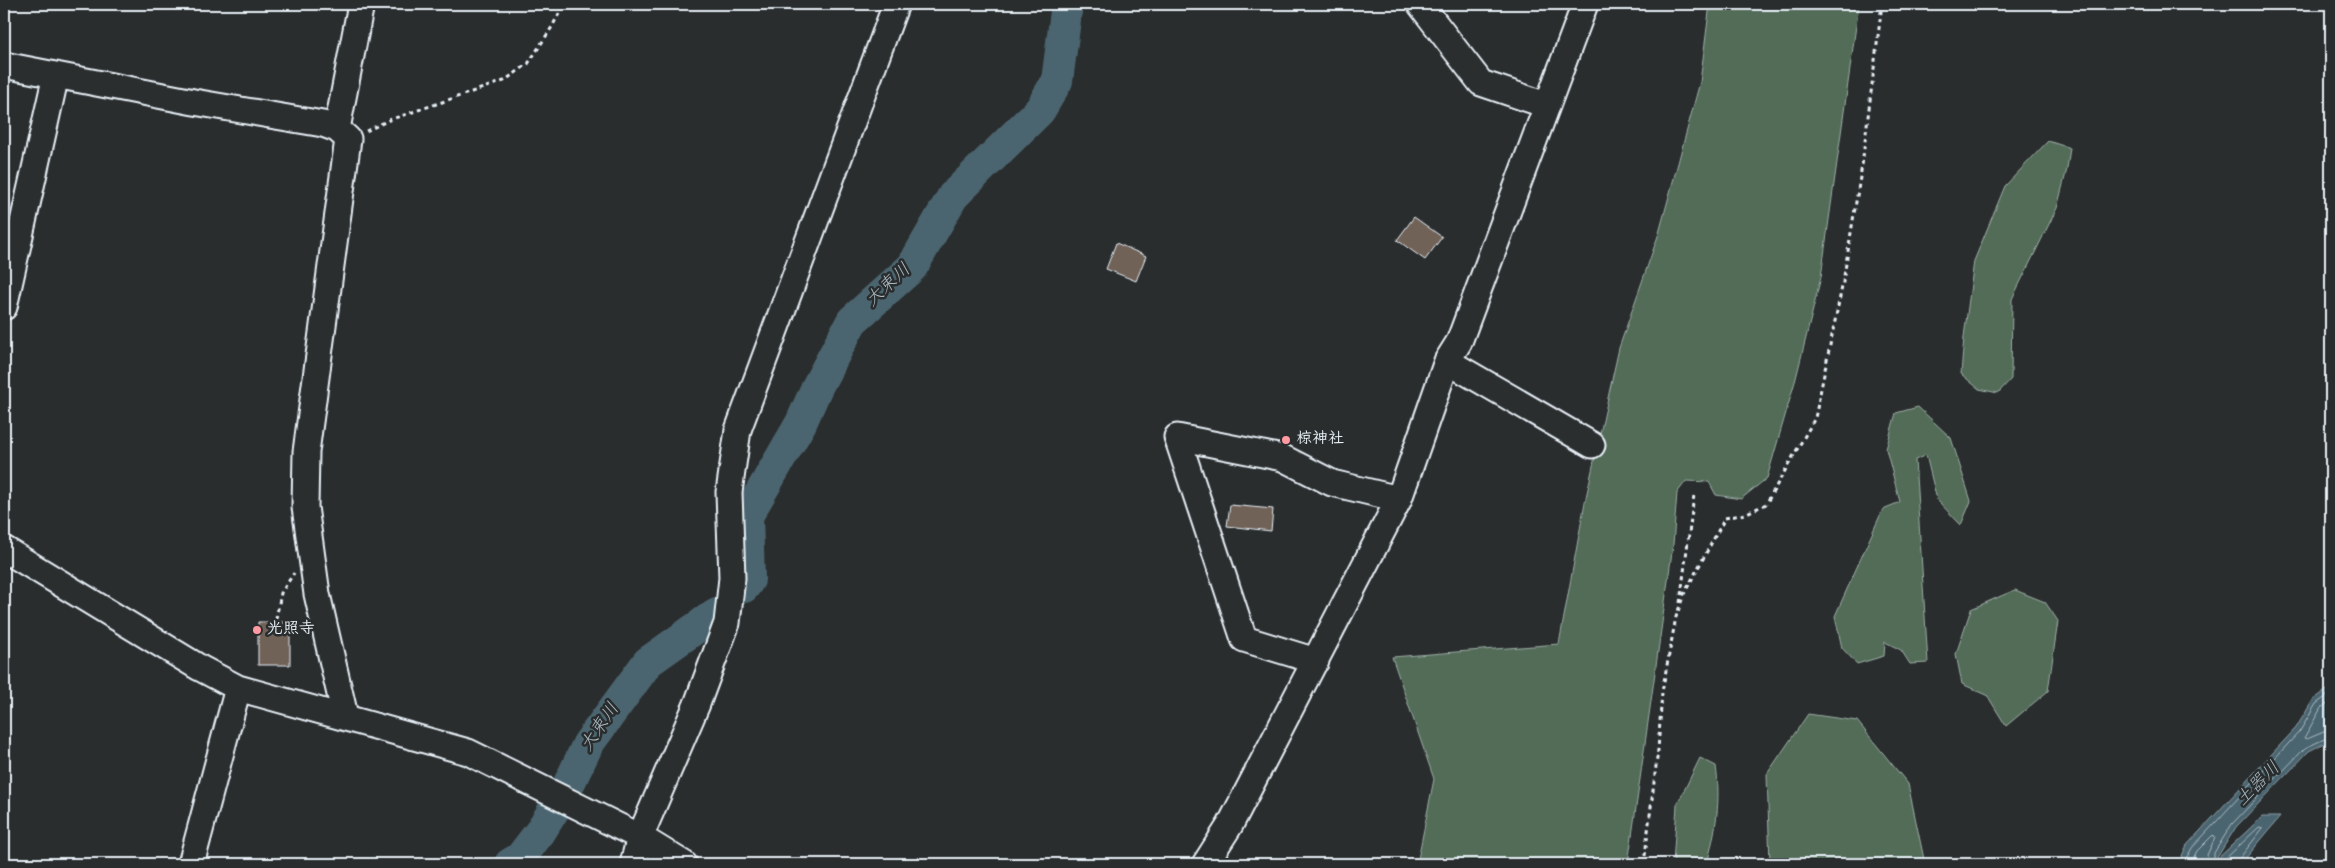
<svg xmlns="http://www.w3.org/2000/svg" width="2335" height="868" font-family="'Gochi Hand','Klee One',sans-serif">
	<rect width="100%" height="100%" fill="#2a2d2e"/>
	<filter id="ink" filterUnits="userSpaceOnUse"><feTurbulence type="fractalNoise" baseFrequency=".02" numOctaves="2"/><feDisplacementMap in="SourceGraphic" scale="10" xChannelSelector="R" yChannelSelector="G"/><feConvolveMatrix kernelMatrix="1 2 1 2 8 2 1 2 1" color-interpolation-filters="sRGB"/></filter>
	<g filter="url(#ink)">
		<!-- green -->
		<path fill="#536c59" stroke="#9eaea8" d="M1710 4H1859L1821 277 1796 378 1767 478 1741 499 1716 495 1709 482 1686 481 1677 493 1673 545 1628 864H1417L1434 779 1392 657 1559 644 1585 502 1619 348 1659 233 1700 82Z
			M2048 141 2070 148 2067 169 2057 208 2012 299 2011 379 1998 393 1979 389 1961 374 1964 337 1974 261 2005 186Z
			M1918 407 1951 438 1971 501 1961 525 1937 500 1926 455 1915 460 1928 663 1910 664 1901 650 1885 642 1884 656 1857 664 1842 648 1835 616 1883 509 1900 502 1886 449 1896 413Z
			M2015 590 2045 602 2058 621 2048 691 2006 726 1987 695 1962 684 1956 654 1971 609Z
			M1808 714 1857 721 1908 784 1925 864H1770L1767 774Z
			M1700 758 1716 766C1721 802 1716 829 1707 864H1673L1677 805Z"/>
		<!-- water -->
		<path fill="#4b656f" stroke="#8a9da6" d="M2331 687V740L2309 751 2236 827 2215 861 2262 817H2280L2241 864H2178L2187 845 2296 728 2313 700Z"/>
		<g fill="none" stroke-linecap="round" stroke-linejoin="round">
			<!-- shore -->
			<path stroke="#a9b9c1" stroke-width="1" d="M2331 701 2321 708 2304 738 2307 739 2331 729
				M2183 864 2192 848 2300 731 2316 704 2331 693
				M2190 864 2197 851 2213 835 2215 838 2207 855 2210 864
				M2237 864 2239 859 2263 828 2259 827 2223 861 2217 862 2214 858V853L2232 824 2305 748 2331 736"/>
			<!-- river -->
			<path stroke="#4b656f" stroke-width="32" d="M744 587 749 580 747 516 801 423 817 387 852 321 912 267 953 196 1040 110 1057 81 1067 4
				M510 864 520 858 540 832 566 790 588 744 648 662 717 613"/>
		</g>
		<!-- building -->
		<path fill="#716258" stroke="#e8f1f8" d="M1414 217 1442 237 1425 260 1397 240Z
			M1116 243 1146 256 1136 281 1106 269Z
			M1230 505 1273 509 1271 531 1227 526Z
			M258 622H290V665H258Z"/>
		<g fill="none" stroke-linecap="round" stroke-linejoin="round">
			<!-- minor casing -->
			<g stroke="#e8f1f8" stroke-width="29">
				<path id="minor" d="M1420 4 1481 83 1546 105
					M4 65 194 102 323 124 337 129 348 139 306 452 305 507 317 594 345 716
					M337 129 361 4
					M4 307 56 75
					M1447 361 1592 445
					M4 549 200 668 238 688 468 752 640 837 684 864
					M1316 661 1244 639 1177 437 1283 458 1332 483 1399 499
					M191 864 238 688
					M633 864 640 837 697 704 727 623 732 578 729 492 738 430 896 4
					M1205 864 1230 825 1399 499 1447 361 1459 342 1585 4"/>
			</g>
			<!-- path -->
			<path stroke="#e8f1f8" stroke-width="3" stroke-dasharray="4 4" stroke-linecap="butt" d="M366 131 389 120 504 81 528 64 552 27 564 4
				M1680 603 1694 495
				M276 619 281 593 294 573
				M1644 864 1658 750 1662 692 1676 617 1684 594 1725 518 1745 514 1766 504 1815 418 1843 282 1862 165 1882 4"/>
			<!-- minor -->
			<use href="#minor" stroke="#2a2d2e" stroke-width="25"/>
		</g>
	</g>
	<!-- markers -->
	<g fill="#ff9aa2" stroke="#2a2d2e" stroke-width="2">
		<circle cx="1286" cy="440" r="5"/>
		<circle cx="257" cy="630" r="5"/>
	</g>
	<g text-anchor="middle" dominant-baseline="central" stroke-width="5" stroke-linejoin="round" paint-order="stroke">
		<!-- poi labels -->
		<g font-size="16" font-weight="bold" fill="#e8f1f8" stroke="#2a2d2e" text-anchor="start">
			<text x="1296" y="440">椋神社</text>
			<text x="267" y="630">光照寺</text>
		</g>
		<!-- water labels -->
		<g font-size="18" font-style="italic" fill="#a9b9c1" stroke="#2a2d2e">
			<text transform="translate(889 286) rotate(-43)">大束川</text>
			<text transform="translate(601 728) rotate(-56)">大束川</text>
			<text transform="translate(2259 785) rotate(-45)">土器川</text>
		</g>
	</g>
	<!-- margin -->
	<rect width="2335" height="868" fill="none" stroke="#2a2d2e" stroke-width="20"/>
	<rect x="10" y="10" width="2315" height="848" fill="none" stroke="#e8f1f8" stroke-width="2" filter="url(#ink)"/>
</svg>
